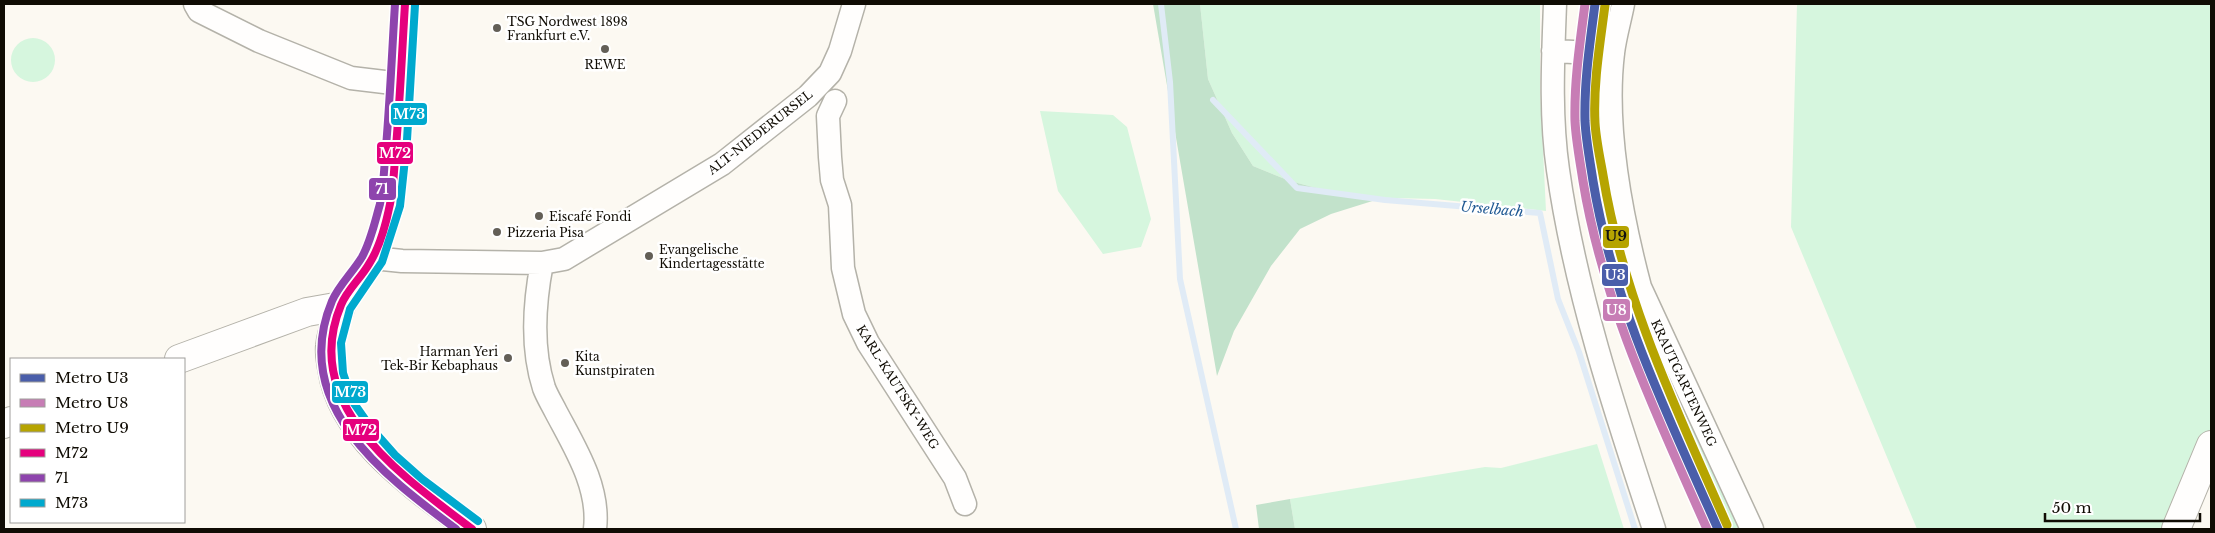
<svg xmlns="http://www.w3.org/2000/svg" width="2215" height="533" font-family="'Libre Baskerville',serif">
	<rect width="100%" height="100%" fill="#fcf9f2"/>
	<!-- green -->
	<path fill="#d6f6de" d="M1200 4H1540V90L1546 211 1435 199 1350 197 1290 181 1253 166 1232 133 1208 79Z
		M1797 4H2211V445L2171 529H1917L1791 227Z
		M11 60a22 22 0 1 1 44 0a22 22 0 1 1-44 0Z
		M1595 68 1603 73 1634 289 1713 472 1740 529H1727L1627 292 1603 205 1593 120Z
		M1040 111 1113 115 1127 127 1151 219 1141 247 1103 254 1058 191Z
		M1597 444 1624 529H1295L1290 499 1485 467 1501 468Z"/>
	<!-- forest -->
	<path fill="#c2e2cb" d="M1153 4H1200L1208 79 1232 133 1253 166 1290 181 1350 197 1382 198 1331 214 1300 229 1271 266 1234 331 1217 376Z
		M1290 499 1295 529H1259L1256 505Z"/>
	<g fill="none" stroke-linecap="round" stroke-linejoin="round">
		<!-- stream -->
		<path stroke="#e0ebf6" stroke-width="6" d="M1161 4 1170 82 1180 279 1236 529
			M1213 100 1297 188 1385 200 1540 213 1558 299 1579 352 1635 529"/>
		<!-- minor casing -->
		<g stroke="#b4b2a9" stroke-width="25">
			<path id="minor" d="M195 4 199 11 259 41 351 78 401 84
				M1555 4C1553 59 1550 115 1558 170 1575 291 1616 414 1654 529
				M1623 4C1620 20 1615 36 1613 53 1604 128 1621 215 1640 287L1752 529
				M1553 51 1613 54
				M835 101 828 116 830 157 832 180 840 205 843 268 854 314 868 343 955 478 965 504
				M373 258 402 261 542 263 564 259 722 164 808 96 830 73 840 51 854 4
				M542 263C534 304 531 348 544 388 547 396 552 404 556 412 575 448 600 487 595 529
				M341 306 357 278 373 258 390 202 398 127 405 4"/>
		</g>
		<!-- secondary casing -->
		<g stroke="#b4b2a9" stroke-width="30">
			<path id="secondary" d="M179 359 307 312 341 306C337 319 331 333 330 346 329 353 331 362 332 369 342 439 419 489 472 529
				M4 424 11 421
				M2176 529 2211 445"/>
		</g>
		<!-- minor -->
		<use href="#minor" stroke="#fffefd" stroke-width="22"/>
		<!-- secondary -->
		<use href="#secondary" stroke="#fffefd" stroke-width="28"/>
		<!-- bus-1 casing -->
		<g stroke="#fff" stroke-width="11">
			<path id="bus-1" d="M405 4C402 52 400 100 396 147 394 166 394 186 390 204 386 224 380 247 369 264 361 278 347 290 341 305 299 406 402 476 472 529"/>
		</g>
		<!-- bus-2 casing -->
		<g stroke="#fff" stroke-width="11">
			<path id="bus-2" d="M395 4C392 52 390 100 386 147 384 166 384 186 380 204 375 221 371 241 362 257 353 272 339 285 332 301 289 404 383 475 456 529"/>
		</g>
		<!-- bus-3 casing -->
		<g stroke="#fff" stroke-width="11">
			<path id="bus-3" d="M415 5 407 140 400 206 382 262 350 309 341 343 343 373 353 402 372 429 395 455 422 479 478 521"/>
		</g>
		<!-- bus-1 -->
		<use href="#bus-1" stroke="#e5007d" stroke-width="8"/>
		<!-- bus-2 -->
		<use href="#bus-2" stroke="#8e44ad" stroke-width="8"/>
		<!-- bus-3 -->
		<use href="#bus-3" stroke="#00a9ce" stroke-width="8"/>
		<!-- metro-1 casing -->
		<g stroke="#fff" stroke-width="12">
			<path id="metro-1" d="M1595 4C1590 42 1584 82 1585 121 1586 141 1590 161 1593 181 1613 304 1668 416 1718 529"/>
		</g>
		<!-- metro-2 casing -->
		<g stroke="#fff" stroke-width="12">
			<path id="metro-2" d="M1585 4C1580 42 1574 82 1575 121 1576 141 1580 161 1583 181 1603 304 1657 416 1707 529"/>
		</g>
		<!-- metro-3 casing -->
		<g stroke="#fff" stroke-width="12">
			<path id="metro-3" d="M1605 5C1600 44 1593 84 1595 123 1596 140 1600 158 1603 175 1623 299 1677 411 1727 525"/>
		</g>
		<!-- metro-1 -->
		<use href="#metro-1" stroke="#4a5eaa" stroke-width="9"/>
		<!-- metro-2 -->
		<use href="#metro-2" stroke="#c77db5" stroke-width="9"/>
		<!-- metro-3 -->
		<use href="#metro-3" stroke="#b6a401" stroke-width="9"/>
	</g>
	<!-- markers -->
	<g fill="#635f57" stroke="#fff" stroke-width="2">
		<circle cx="497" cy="28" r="5"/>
		<circle cx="605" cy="49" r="5"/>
		<circle cx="539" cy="216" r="5"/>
		<circle cx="497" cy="232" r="5"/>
		<circle cx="649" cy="256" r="5"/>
		<circle cx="508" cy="358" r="5"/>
		<circle cx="565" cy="363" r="5"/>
	</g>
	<g text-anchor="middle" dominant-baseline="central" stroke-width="5" stroke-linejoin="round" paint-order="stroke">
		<!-- poi labels -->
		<g font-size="12" fill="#100c04" stroke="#fff" text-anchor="start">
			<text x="507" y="21">TSG Nordwest 1898<tspan x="507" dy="14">Frankfurt e.V.</tspan></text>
			<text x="605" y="64" text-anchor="middle">REWE</text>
			<text x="549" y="216">Eiscafé Fondi</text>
			<text x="507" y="232">Pizzeria Pisa</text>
			<text x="659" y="249">Evangelische<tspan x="659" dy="14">Kindertagesstätte</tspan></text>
			<text x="498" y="351" text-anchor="end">Harman Yeri<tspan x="498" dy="14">Tek-Bir Kebaphaus</tspan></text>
			<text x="575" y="356">Kita<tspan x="575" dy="14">Kunstpiraten</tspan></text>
		</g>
		<!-- street labels -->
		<g font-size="12" fill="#100c04" stroke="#fff">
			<text transform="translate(760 132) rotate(-38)">ALT-NIEDERURSEL</text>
			<text transform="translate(1684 383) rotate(65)">KRAUTGARTENWEG</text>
			<text transform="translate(898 387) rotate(58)">KARL-KAUTSKY-WEG</text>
		</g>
		<!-- water labels -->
		<g font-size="14" font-style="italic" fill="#205993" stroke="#fff">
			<text transform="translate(1492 209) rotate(5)">Urselbach</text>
		</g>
	</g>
	<g stroke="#fff" stroke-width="2">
		<rect x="390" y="102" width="38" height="24" rx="5" fill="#00a9ce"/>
		<rect x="376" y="141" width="38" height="24" rx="5" fill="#e5007d"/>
		<rect x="368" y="177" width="29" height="24" rx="5" fill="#8e44ad"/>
		<rect x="1602" y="225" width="28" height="24" rx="5" fill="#b6a401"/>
		<rect x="1601" y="263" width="28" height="24" rx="5" fill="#4a5eaa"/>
		<rect x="1602" y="298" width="29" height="24" rx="5" fill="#c77db5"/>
		<rect x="331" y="380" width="38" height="24" rx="5" fill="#00a9ce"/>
		<rect x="342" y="418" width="38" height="24" rx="5" fill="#e5007d"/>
	</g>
	<g font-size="14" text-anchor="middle" font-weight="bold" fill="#fff">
		<text x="409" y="119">M73</text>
		<text x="395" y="158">M72</text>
		<text x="382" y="194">71</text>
		<text x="1615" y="280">U3</text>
		<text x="1616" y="315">U8</text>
		<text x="350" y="397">M73</text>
		<text x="361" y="435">M72</text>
	</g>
	<g font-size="14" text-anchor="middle" font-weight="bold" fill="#111">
		<text x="1616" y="241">U9</text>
	</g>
	<!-- border -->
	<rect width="2215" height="533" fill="none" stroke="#100c04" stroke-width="10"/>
	<!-- legend -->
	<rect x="10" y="358" width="175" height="165" fill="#ffffff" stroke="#9f9e9b"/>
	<rect x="20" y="374" width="25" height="8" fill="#4a5eaa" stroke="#9f9e9b"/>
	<text x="55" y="383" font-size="15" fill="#100c04">Metro U3</text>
	<rect x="20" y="399" width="25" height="8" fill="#c77db5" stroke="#9f9e9b"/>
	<text x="55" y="408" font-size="15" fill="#100c04">Metro U8</text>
	<rect x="20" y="424" width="25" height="8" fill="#b6a401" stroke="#9f9e9b"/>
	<text x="55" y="433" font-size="15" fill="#100c04">Metro U9</text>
	<rect x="20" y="449" width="25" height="8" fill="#e5007d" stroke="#9f9e9b"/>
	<text x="55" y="458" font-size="15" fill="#100c04">M72</text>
	<rect x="20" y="474" width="25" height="8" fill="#8e44ad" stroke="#9f9e9b"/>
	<text x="55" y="483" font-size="15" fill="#100c04">71</text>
	<rect x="20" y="499" width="25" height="8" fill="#00a9ce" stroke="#9f9e9b"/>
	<text x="55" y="508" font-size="15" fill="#100c04">M73</text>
	<!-- scale -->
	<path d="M2045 513v8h155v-8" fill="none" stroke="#100c04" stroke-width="2.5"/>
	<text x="2052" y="513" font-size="15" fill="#100c04" stroke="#ffffff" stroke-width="4" paint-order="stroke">50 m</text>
</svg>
